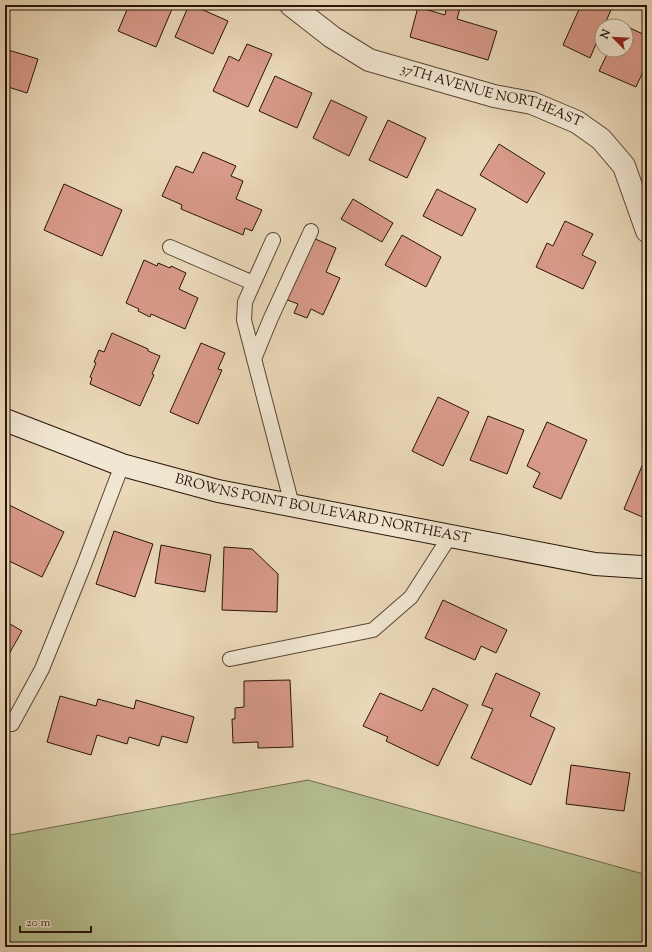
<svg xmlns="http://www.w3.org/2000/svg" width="652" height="952" font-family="'Sorts Mill Goudy',serif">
	<rect width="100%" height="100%" fill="#ead8b8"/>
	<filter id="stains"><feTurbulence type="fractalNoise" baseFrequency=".005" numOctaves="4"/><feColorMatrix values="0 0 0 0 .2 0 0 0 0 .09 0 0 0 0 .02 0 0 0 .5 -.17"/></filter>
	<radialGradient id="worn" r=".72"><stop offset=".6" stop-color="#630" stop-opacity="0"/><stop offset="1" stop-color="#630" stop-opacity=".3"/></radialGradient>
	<!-- green -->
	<path fill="#b5bf90" stroke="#6e6a4c" d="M308 780 647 875V947H5V836Z"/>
	<!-- building -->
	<path fill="#d89a89" stroke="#271409" d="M103 5H116L114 10Z
		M129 5H162L172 9 156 47 118 31Z
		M189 5H192L228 21 213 54 175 37Z
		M447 5 460 8 457 19 497 31 488 60 410 37 418 7 445 15Z
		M581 5H600L611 10 604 26H602V30L590 58 563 45Z
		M630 28 647 36V63L636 87 599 71 609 50H611L619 54 620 50H626V37Z
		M247 44 272 54 248 107 213 91 229 56 239 61Z
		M5 49 38 59 27 93 5 86Z
		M275 76 312 93 297 128 259 111Z
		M331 100 367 117 349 156 313 138Z
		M388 120 426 138 407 178 369 160Z
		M499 144 545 173 527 203 480 175Z
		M203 152 236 166 231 176 243 181 236 199 262 210 252 231 245 228 243 235 181 209 182 205 162 196 176 166 193 173Z
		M64 184 122 210 102 256 44 230Z
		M437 189 476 209 462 236 423 216Z
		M353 199 393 223 382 242 341 219Z
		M565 221 593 234 582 255 596 262 583 289 536 267 547 243 553 246Z
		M402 235 441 257 426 287 385 265Z
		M313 238 336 248 326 272 340 278 323 315 311 309 307 318 294 313 298 304 285 299Z
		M144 260 157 266 158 263 170 268 171 266 186 273 179 289 198 298 185 329 151 314 150 317 138 311 139 309 126 303Z
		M112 333 148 349V351L160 356 152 374 154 375 140 406 90 384 92 378 90 377 96 363 94 362 99 350 104 352Z
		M201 343 225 353 218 369 222 370 198 424 170 412Z
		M438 397 469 412 443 466 412 451Z
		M488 416 524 430 507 474 470 460Z
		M547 422 587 440 561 499 533 487 540 473 527 466Z
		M647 454V519L624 509Z
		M5 503 64 532 42 577 5 559Z
		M114 531 153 544 135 597 96 584Z
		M161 545 211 555 205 592 155 583Z
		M224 547 252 549 278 574 277 612 222 610Z
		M443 600 507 630 496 653 481 646 475 660 425 638Z
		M5 621 22 631 5 661Z
		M496 673 540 693 530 716 555 728 531 785 471 758 493 709 482 705Z
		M290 680 293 747 258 748V742L233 743 232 719H235V708L244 707V681Z
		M433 688 468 705 438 766 386 741 388 737 363 726 380 693 422 711Z
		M60 696 96 706 98 699 134 709 136 700 194 717 187 743 162 736 159 746 129 737 127 744 97 735 91 755 47 742Z
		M571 765 630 773 624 811 566 804Z"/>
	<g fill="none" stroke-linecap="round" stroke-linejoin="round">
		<!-- lane casing -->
		<g stroke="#584535" stroke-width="16">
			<path id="lane" d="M273 240 245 302 244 320 292 505
				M170 247 253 283
				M254 359 270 320 311 231
				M230 659 373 630 411 597 450 536
				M12 724 42 669 84 565 122 465"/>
		</g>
		<!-- street casing -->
		<g stroke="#584535" stroke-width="24">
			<g id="street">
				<path id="s1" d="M291 5 332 37 369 60 494 96 532 103 577 122 601 139 624 166 647 231"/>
			</g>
		</g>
		<!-- secondary casing -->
		<g stroke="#271409" stroke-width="24">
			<g id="secondary">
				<path id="s2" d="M5 420 122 465 218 491 595 564 641 567 647 566"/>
			</g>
		</g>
		<!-- lane -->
		<use href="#lane" stroke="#f1e6d1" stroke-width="14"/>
		<!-- street -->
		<use href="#street" stroke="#f1e6d1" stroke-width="22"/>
		<!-- secondary -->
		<use href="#secondary" stroke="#f1e6d1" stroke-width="22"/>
	</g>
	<g text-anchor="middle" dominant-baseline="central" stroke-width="3" stroke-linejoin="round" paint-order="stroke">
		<!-- street labels -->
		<g font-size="14" fill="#271409" stroke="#f1e6d1">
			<text stroke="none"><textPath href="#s1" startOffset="223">37TH AVENUE NORTHEAST</textPath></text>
			<text stroke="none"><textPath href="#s2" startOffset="331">BROWNS POINT BOULEVARD NORTHEAST</textPath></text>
		</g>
	</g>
	<!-- margin -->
	<rect width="652" height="952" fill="none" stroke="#ead8b8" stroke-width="20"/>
	<rect x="6" y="6" width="640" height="940" fill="none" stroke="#271409" stroke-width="2"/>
	<rect x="10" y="10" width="632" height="932" fill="none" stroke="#271409"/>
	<!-- north arrow -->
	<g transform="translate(614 38) rotate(294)"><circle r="19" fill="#f1e6d1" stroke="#a09281"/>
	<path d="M0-3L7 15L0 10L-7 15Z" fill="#8f2418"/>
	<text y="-6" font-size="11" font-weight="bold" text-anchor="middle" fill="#271409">N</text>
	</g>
	<!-- scale -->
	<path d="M20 926v6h71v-6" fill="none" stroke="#271409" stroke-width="2"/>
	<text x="26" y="926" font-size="12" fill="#271409" stroke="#f1e6d1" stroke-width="3" paint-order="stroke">20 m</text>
	<rect width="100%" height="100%" filter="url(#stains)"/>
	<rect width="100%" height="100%" fill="url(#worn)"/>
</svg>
